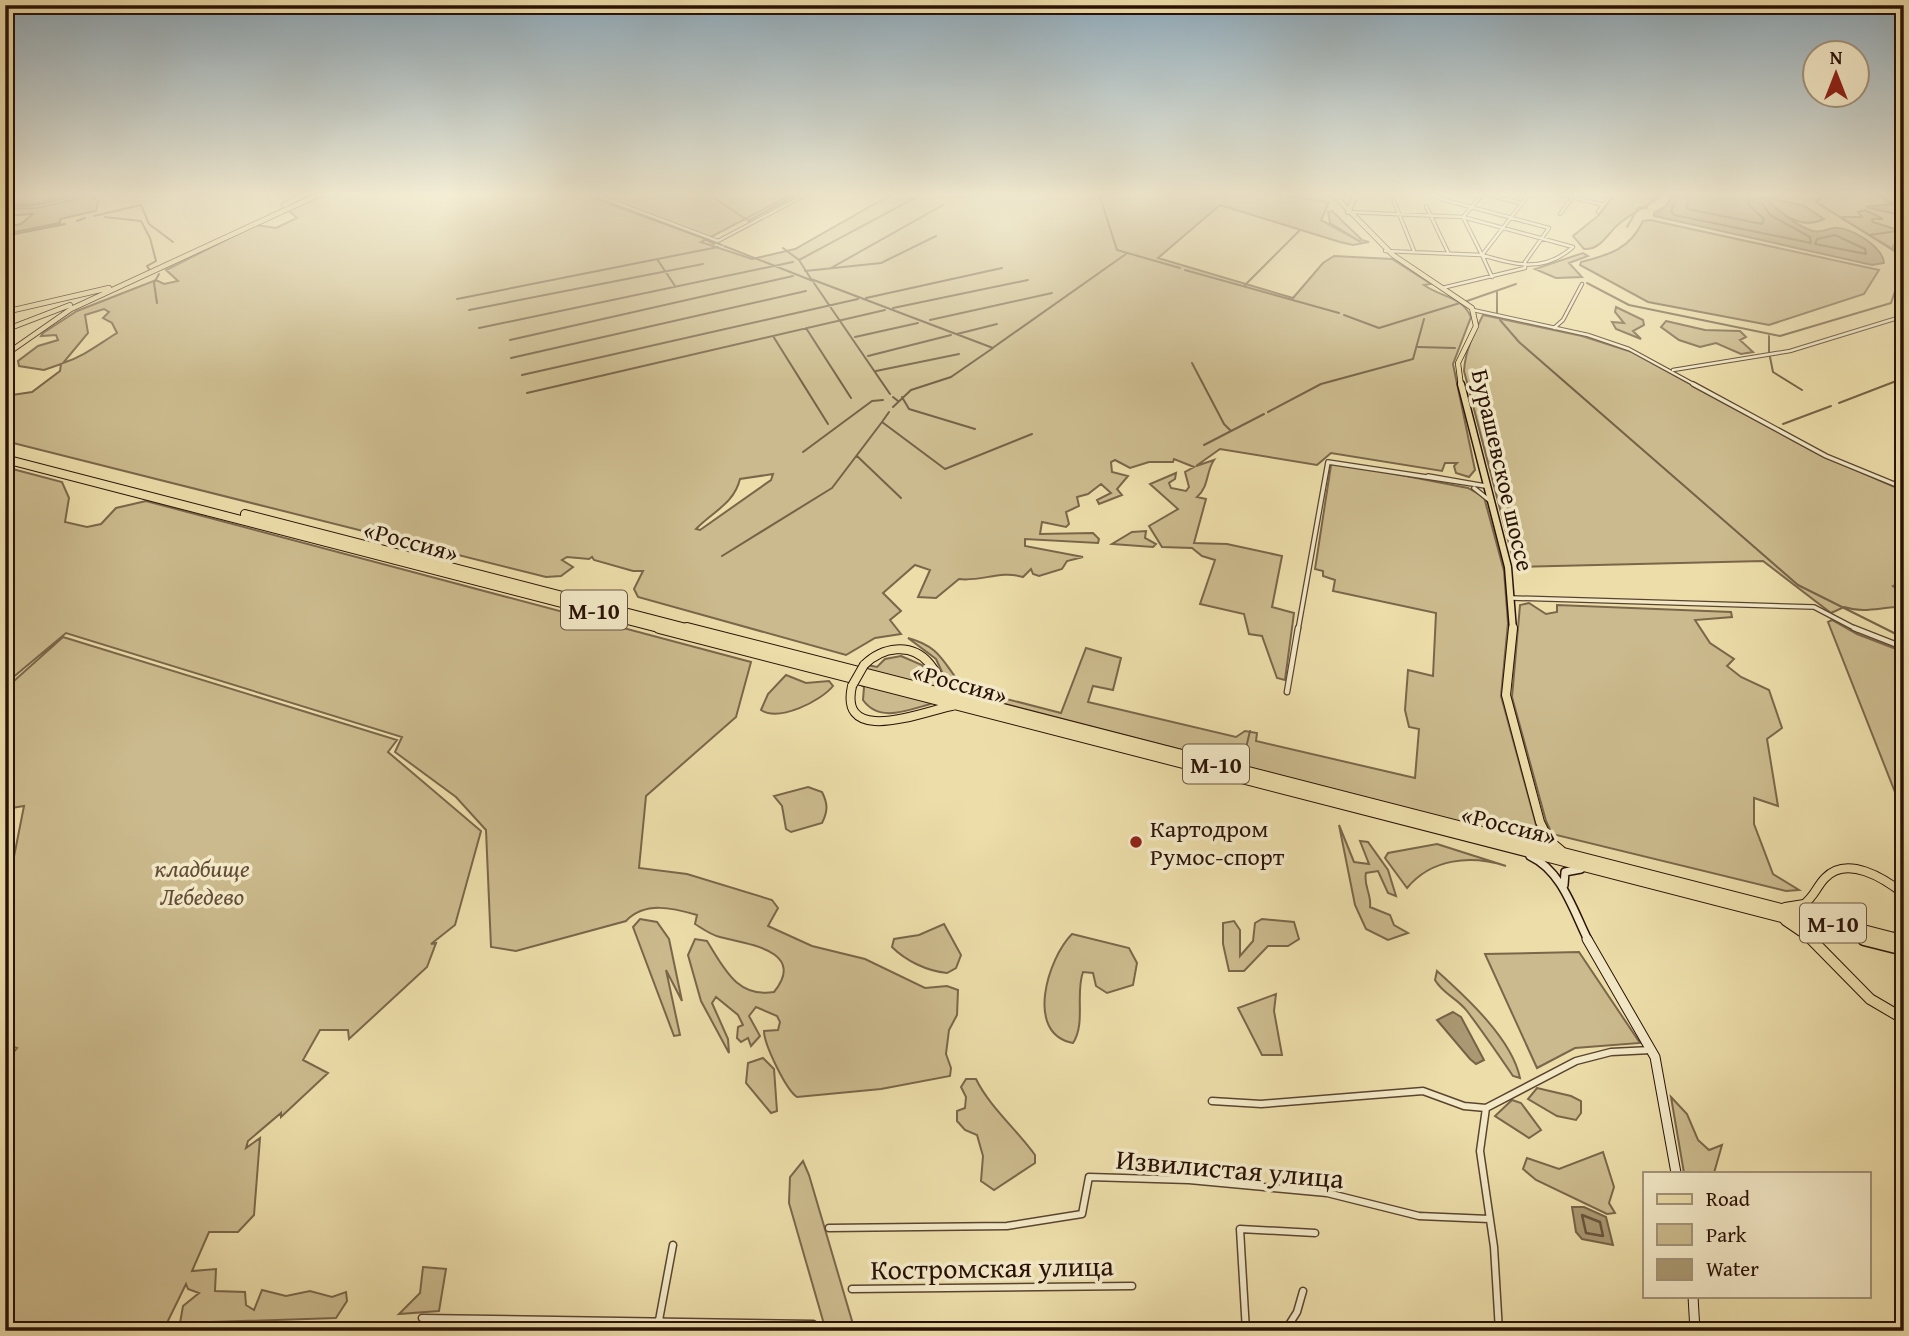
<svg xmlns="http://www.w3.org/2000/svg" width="1909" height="1336" font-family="'Gentium Book Plus',serif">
	<rect width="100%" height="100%" fill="#ecdda9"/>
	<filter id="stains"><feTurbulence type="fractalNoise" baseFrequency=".00286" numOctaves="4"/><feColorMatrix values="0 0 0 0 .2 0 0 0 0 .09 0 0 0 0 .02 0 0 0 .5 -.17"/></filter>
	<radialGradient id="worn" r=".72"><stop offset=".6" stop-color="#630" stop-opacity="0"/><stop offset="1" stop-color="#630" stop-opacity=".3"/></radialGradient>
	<!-- green -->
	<path fill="#cbba8d" stroke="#7a664a" stroke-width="2" fill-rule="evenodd" d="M6 194H87L98 201 96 211 60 219V223L5 234V227L21 224 33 214 5 216V209L37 208 80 198 75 195C53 202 29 209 5 205Z
		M326 194H793L701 242 752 259 795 249 892 194H1271L1329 202 1321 220 1361 242 1330 223 1328 212 1332 211 1362 240 1369 242 1353 245 1340 242 1220 205 1158 258 1293 298 1323 263 1334 256 1392 259 1431 284 1424 285C1440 297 1462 296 1471 317L1453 364 1475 470 1469 477 1456 473 1454 466 1457 463H1445L1442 471 1331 453 1317 465 1220 449 1196 466 1214 460C1206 471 1209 487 1197 497L1206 499 1194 543 1227 544 1282 556 1272 607 1294 613 1285 680 1277 678 1262 636 1249 634 1244 614 1200 604 1215 560 1202 556 1192 548 1162 547 1149 526 1178 509 1150 484 1176 473 1175 479 1169 483 1171 488 1186 491 1189 487 1185 472 1194 467 1174 459 1173 462H1149L1130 468 1115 460 1111 462 1112 472 1128 476 1117 489 1122 495 1099 504 1097 500 1111 493 1101 484 1088 494 1077 497 1079 506 1066 512 1069 524 1066 527 1042 522 1040 534 1093 533 1099 539 1098 543 1025 539V546L1083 557 1067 561 1062 569 1039 576 1033 574 1031 569 1023 577C1000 570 981 582 959 579L936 598 918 597 930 570 915 565 883 593 901 611 890 620 901 634 875 638 846 655 638 597 634 589 643 571H633L594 560 592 557 589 559 567 557 562 560 573 567 561 576 546 577 5 441V396L32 392 60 371 61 364 44 370 19 366 18 361 38 346 58 340 56 335 41 336 43 333 77 311 156 280 164 284 178 281 166 270 256 225 276 228 297 218 288 210ZM104 309 109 312 103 318 112 323 117 333C99 344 83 357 63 363L88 333 85 315ZM773 474 771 480 700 530 696 529C712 512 734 504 740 479Z
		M1615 194H1662C1650 206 1633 212 1620 223 1608 232 1602 250 1584 249L1573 236 1599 215Z
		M1880 194H1904V216L1866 207 1894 204 1886 201Z
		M1763 197 1804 206 1824 219C1799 231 1780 212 1763 197Z
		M1865 210 1883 219H1872L1873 222 1904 232V241L1893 246V250L1901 254 1843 219V217H1862L1858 212Z
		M1650 220 1879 270 1864 294 1769 325 1648 302 1580 265 1581 262C1609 255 1630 249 1643 221Z
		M1583 253 1588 256 1569 263 1582 277 1556 278 1535 269Z
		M1616 307 1643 320 1644 325 1633 331 1641 339 1616 329 1612 322 1624 323 1615 312Z
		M1483 315 1582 336 1632 352 1813 451 1904 491V582L1893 586 1904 595V607C1884 606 1865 614 1844 607L1831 613 1763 561 1515 567 1518 561 1512 555 1464 371C1465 351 1474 333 1483 315Z
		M1666 321 1705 330 1740 331 1746 337 1740 340 1753 352 1741 354 1716 343 1700 347 1679 340 1661 327Z
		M1334 462 1468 488 1484 497 1504 571 1508 623 1501 696 1534 817 1537 829 1534 836H1513L959 692 948 685 936 659 908 638C942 647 943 664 964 688L1061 713 1086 648 1121 658 1113 690 1093 686 1088 702 1236 737 1245 731 1257 733 1256 741 1415 778 1419 729 1409 727 1405 710 1408 670 1433 676 1436 613 1333 591 1335 580 1323 576V571L1315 569 1331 465Z
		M5 467 62 482 69 498 65 522 87 527 101 524 116 508 146 501 751 662 736 717 646 796 639 868 687 874 772 900 778 908 768 926 812 946 865 959 925 988 947 986 958 990 957 1015 949 1030 946 1054 951 1068 950 1076 881 1089 797 1097C786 1090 764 1044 764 1031L778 1030 780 1022 777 1016 756 1007 749 1016 760 1036 751 1046 748 1038 741 1042 737 1038 738 1027 743 1025 738 1015 716 997 712 1003 728 1039 729 1053 701 1001 688 955 695 939 707 941C724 968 737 998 774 992 807 951 748 944 720 937 711 935 703 929 695 924L697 915C673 908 645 901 626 921L516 951 491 947 486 830 456 797 395 752 402 737 66 633 5 684Z
		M1146 531 1145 538 1156 544 1153 547 1112 544 1132 532Z
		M1529 603 1546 614 1557 612V605L1731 612 1732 617 1695 620 1710 643 1734 659 1727 666 1741 677 1769 690 1782 728 1767 739 1778 806 1754 798V824L1773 874 1799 890 1786 891 1552 834 1546 821 1512 697 1520 605Z
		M1832 620 1857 634 1904 652V815L1828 622Z
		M63 637 397 740 388 752 481 831 455 925 431 944 436 943 427 967 349 1039 348 1030H320L303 1060 328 1073 281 1117V1113L248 1141 246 1148 260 1138 254 1215 238 1232H209L192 1271 216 1269 215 1291 245 1292 246 1305 254 1310 262 1290 286 1296 310 1291 332 1297 346 1292 347 1301 336 1318 180 1323 183 1306 199 1293 188 1289 186 1284 163 1331H5V1063L17 1048 5 1044V902L24 806 5 809V689Z
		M901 656 922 665 944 690 865 669 867 665 877 667 885 659Z
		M786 675 806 683 829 681 833 686C821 701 779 722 761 710L768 694Z
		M857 683 934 703C910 709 880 724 863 700L864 687Z
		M808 787 822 792C828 804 828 811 822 823L791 832 786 829 782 806 774 796Z
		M1339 825 1354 862 1369 864 1360 841 1368 842 1388 870 1396 896 1388 893 1378 871 1366 873C1363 885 1372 895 1370 907L1390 915 1394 925 1408 933 1388 940 1366 929 1355 905Z
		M1437 844 1506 866C1471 855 1432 858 1407 888L1385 858 1388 853Z
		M640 919 657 922 669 939 682 1001 666 970 680 1035 674 1036 633 927Z
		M1262 919 1294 922 1299 939 1288 946H1268L1244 971H1229L1223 944V923L1234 921 1240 930V956L1253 941 1255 923Z
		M944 924 961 955 956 968 947 973C927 971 906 961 892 947L894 939 919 935Z
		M1072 934 1129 948 1137 963 1133 985 1107 993 1096 986 1093 973 1083 972C1075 994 1086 1023 1073 1043 1024 1034 1048 958 1072 934Z
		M1579 952 1640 1043 1575 1048 1537 1068 1485 954Z
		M1437 971C1466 997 1512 1039 1520 1078L1513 1076C1498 1054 1483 1032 1467 1011 1457 998 1443 994 1435 980Z
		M1276 994 1274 1011 1282 1055H1262L1238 1008Z
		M763 1058 774 1069 777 1111 771 1113 746 1083 748 1063Z
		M966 1079H976C989 1106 1017 1130 1035 1155V1163L994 1190 981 1181 983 1156 977 1135 965 1130 957 1121V1111L965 1108 966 1097 961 1087Z
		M1537 1088 1571 1096 1581 1101V1113L1576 1120 1557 1116 1528 1099Z
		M1671 1097 1687 1114 1698 1140 1709 1150 1722 1145 1714 1173H1684Z
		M1512 1100 1521 1103 1541 1130 1529 1138 1495 1116Z
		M1603 1152 1614 1187 1609 1203 1615 1213 1607 1214 1536 1180 1523 1169 1527 1158 1559 1169Z
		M803 1161 809 1175 855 1331H826L789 1203 790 1177Z
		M423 1267 446 1269 439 1311 399 1314 420 1293Z"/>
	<!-- water -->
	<path fill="#aa9872" stroke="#766247" stroke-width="2" d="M1674 194H1759C1776 207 1791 224 1813 231 1821 233 1826 229 1834 228 1850 226 1883 247 1884 263L1872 265 1654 216V213L1665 207Z
		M1453 1012 1461 1017 1484 1060 1476 1064 1470 1059 1437 1020Z
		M1572 1207H1584L1606 1217 1613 1245 1582 1239 1576 1232Z"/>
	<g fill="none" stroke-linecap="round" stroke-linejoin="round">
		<!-- shore-far1 -->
		<path stroke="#6a543c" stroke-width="2" d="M1679 194 1671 211 1674 215 1811 243 1810 237 1770 215 1756 194
			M1688 194 1687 209 1762 224 1764 219 1749 205 1747 194
			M1835 235 1865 249 1866 254 1815 244 1817 239Z"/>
		<!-- shore -->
		<path stroke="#6a543c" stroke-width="2.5" d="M1582 1215 1600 1222 1603 1236 1586 1233Z"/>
		<!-- stream -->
		<path stroke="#766247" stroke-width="2" d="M43 194H60
			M584 194 607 202
			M708 194 750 222 747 225
			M1099 194 1117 250 1180 268
			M1824 194 1816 202 1904 257
			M5 197 9 194
			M940 198 1028 194
			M610 204 722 245
			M5 205 36 204 71 194
			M94 216 141 205 149 224 173 242
			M105 217 141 221 150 238 156 261 147 266 149 269
			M750 220 798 194
			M77 221 85 218
			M1627 227 1638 208H1647
			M1870 235 1904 230
			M5 236 65 224
			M704 239 714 244
			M724 246 813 281
			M783 248 799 260
			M657 259 675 286
			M831 268 943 205
			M1185 270 1339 313
			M805 271 881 263 936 236
			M814 283 890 394
			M1587 283 1629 305 1780 336 1891 303 1904 264
			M1245 285 1299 231
			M1497 292V314
			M866 298 1002 268
			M457 299 718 247
			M1467 301 1516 284
			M157 303 154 283 159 274
			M893 308 1028 280
			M469 310 703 264
			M1344 315 1379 328 1460 303
			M930 320 1052 293
			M1500 320 1519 342 1798 585 1904 638
			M479 328 793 262
			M806 328 851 398
			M957 334 997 324
			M773 336 828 424
			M1769 336V352
			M855 337 918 323
			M510 340 793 276
			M994 347 1126 254
			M1418 347 1455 348
			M868 356 951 335
			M1770 357 1773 372 1802 390
			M511 358 806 291
			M1192 363 1224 424 1231 431
			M876 371 959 354
			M522 375 858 299
			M527 393 885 310
			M893 397 898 401
			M902 397 909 409 975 429
			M1839 403 1904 378
			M893 407 911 390 951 377 993 348 811 279 799 260 922 194
			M889 412 882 422 945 469 1032 434
			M1268 412 1321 384 1413 359 1424 319
			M1783 424 1831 406
			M1204 445 1264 414
			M803 452 872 401 883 400
			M857 456 901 498
			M722 556 832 488 882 422
			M1242 765 1250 731"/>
		<!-- street-far3 casing -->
		<g stroke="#5a4430" stroke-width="4.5">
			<path id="street-far3" d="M593 194 718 241 807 194
				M1290 194H1326
				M1391 194 1414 251
				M1434 194 1441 199 1549 228 1525 262V268L1442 288
				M1484 194 1521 203
				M1515 194 1527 197
				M1560 194 1604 205
				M1426 206 1448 252
				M1348 212 1463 217
				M1598 212 1612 194
				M1560 214 1575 194
				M1463 217 1573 247C1544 273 1516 265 1482 255Z
				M1463 217 1483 194
				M1385 251 1481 255
				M1482 255 1529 194
				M1482 255 1492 277
				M1473 310 1588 335 1629 349 1697 386
				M1554 328 1563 320 1582 284
				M1673 370 1790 351 1904 316"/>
		</g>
		<!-- street-far2 casing -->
		<g stroke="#5a4430" stroke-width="6">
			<path id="street-far2" d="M1693 384 1826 456 1904 488
				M1428 476 1485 486
				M1474 488 1489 500
				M1512 598 1814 607 1858 630
				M1298 630 1328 462 1486 486"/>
		</g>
		<!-- street-far1 casing -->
		<g stroke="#5a4430" stroke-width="7">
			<path id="street-far1" d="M1854 628 1900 646 1904 644
				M1287 692 1298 628"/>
		</g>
		<!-- street casing -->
		<g stroke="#5a4430" stroke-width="9">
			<path id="street" d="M1212 1101 1261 1104 1423 1091 1464 1106 1486 1108
				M829 1228 1007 1226 1082 1214 1089 1177 1189 1180 1327 1193 1419 1216 1489 1219
				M852 1289 1132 1286
				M422 1318 813 1324
				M657 1331 673 1245
				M1246 1331 1240 1229 1315 1233
				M1285 1331 1297 1312 1303 1291
				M1499 1331 1494 1247 1480 1151 1486 1108 1576 1061 1611 1052 1651 1050"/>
		</g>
		<!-- secondary-far2 casing -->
		<g stroke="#291107" stroke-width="6">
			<path id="secondary-far2" d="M1348 212 1356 194"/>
		</g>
		<!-- secondary-far1 casing -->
		<g stroke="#291107" stroke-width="10">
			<path id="secondary-far1" d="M1530 856C1562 871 1573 910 1588 940
				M1564 885 1565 872 1581 869"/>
		</g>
		<!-- secondary casing -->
		<g stroke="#291107" stroke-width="11">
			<path id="secondary" d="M1587 939 1655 1057 1676 1173
				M1693 1296 1695 1331"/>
		</g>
		<!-- primary-far3 casing -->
		<g stroke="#291107" stroke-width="6">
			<path id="primary-far3" d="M1333 194 1393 255 1472 308 1476 326 1458 363 1461 386
				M284 205 306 194
				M5 312 109 288
				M5 330 70 305
				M5 355 71 309 320 194"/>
		</g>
		<!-- primary-far2 casing -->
		<g stroke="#291107" stroke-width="9">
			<path id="primary-far2" d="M1461 384 1508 567 1513 630"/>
		</g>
		<!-- primary-far1 casing -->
		<g stroke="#291107" stroke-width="10">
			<path id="primary-far1" d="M1513 628 1506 695 1540 822 1549 840 1561 850
				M864 665C882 647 911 642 929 663 938 674 943 686 954 694
				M852 686C838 748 927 710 952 706
				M1785 907 1804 904C1814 897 1817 886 1825 878 1847 855 1884 878 1904 894
				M1785 921 1813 940"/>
		</g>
		<!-- primary casing -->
		<g stroke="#291107" stroke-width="12">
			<path id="primary" d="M1811 939 1870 999 1904 1019"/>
		</g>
		<!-- highway-far2 casing -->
		<g stroke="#291107" stroke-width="10">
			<path id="highway-far2" d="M5 459 666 630
				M245 514 694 630"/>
		</g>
		<!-- highway-far1 casing -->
		<g stroke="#291107" stroke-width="12">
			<path id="highway-far1" d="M659 628 1871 940
				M687 628 1902 940"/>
		</g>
		<!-- highway casing -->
		<g stroke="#291107" stroke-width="15">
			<path id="highway" d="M1864 939 1904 949
				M1895 939 1904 941"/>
		</g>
		<!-- street-far3 -->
		<use href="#street-far3" stroke="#f3e9c7" stroke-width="2.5"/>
		<!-- street-far2 -->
		<use href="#street-far2" stroke="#f3e9c7" stroke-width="3.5"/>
		<!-- street-far1 -->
		<use href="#street-far1" stroke="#f3e9c7" stroke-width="4.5"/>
		<!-- street -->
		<use href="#street" stroke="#f3e9c7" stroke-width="6"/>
		<!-- secondary-far2 -->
		<use href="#secondary-far2" stroke="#f3e9c7" stroke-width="4.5"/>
		<!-- secondary-far1 -->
		<use href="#secondary-far1" stroke="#f3e9c7" stroke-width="7"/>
		<!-- secondary -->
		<use href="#secondary" stroke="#f3e9c7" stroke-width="9"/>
		<!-- primary-far3 -->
		<use href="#primary-far3" stroke="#ecdda9" stroke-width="4.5"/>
		<!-- primary-far2 -->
		<use href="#primary-far2" stroke="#ecdda9" stroke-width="6"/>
		<!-- primary-far1 -->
		<use href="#primary-far1" stroke="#ecdda9" stroke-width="8"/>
		<!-- primary -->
		<use href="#primary" stroke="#ecdda9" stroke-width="10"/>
		<!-- highway-far2 -->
		<use href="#highway-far2" stroke="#ecdda9" stroke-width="8"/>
		<!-- highway-far1 -->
		<use href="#highway-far1" stroke="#ecdda9" stroke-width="10"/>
		<!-- highway -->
		<use href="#highway" stroke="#ecdda9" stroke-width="12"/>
		<!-- primary-bridge casing -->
		<g stroke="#291107" stroke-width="10" stroke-linecap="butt">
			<path id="primary-bridge" d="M852 686 864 665"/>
		</g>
		<!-- primary-bridge -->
		<use href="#primary-bridge" stroke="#ecdda9" stroke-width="8"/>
	</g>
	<!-- sky -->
	<linearGradient id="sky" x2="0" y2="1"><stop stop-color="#8fa9b9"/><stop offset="0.51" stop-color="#f6f0d8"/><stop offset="1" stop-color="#f6f0d8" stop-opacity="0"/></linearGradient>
	<rect width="1909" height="381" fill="url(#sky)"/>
	<!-- markers -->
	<circle fill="#8f2418" stroke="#f3e9c7" stroke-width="2.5" cx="1136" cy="842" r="7"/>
	<g text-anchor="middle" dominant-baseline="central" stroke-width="7" stroke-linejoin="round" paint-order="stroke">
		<!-- shield labels -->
		<g fill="#f3e9c7" stroke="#665241" stroke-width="2">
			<rect x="561" y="590.5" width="66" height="39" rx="5"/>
			<rect x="1183" y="744.5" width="66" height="39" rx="5"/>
			<rect x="1800" y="903.5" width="66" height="39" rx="5"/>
		</g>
		<g font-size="23" font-weight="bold" fill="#291107">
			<text x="594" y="610">М-10</text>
			<text x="1216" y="764">М-10</text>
			<text x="1833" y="923">М-10</text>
		</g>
		<!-- street labels -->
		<g font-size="24" fill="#291107" stroke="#f3e9c7">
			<text transform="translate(1503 470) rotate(77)">Бурашевское шоссе</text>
			<text transform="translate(411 541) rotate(15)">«Россия»</text>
			<text transform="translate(960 683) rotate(15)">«Россия»</text>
			<text transform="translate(1509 825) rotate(14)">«Россия»</text>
		</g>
		<!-- poi labels -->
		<g font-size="24" fill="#291107" stroke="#f3e9c7" text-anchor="start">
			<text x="1150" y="828">Картодром<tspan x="1150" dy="28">Румос-спорт</tspan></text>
		</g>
		<!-- park labels -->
		<g font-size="24" font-style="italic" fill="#624c36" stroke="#f3e9c7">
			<text x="202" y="868">кладбище<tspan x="202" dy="28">Лебедево</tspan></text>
		</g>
		<!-- near-street labels -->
		<g font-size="28" fill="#291107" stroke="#f3e9c7">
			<text transform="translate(1230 1168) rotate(5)">Извилистая улица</text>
			<text transform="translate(992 1267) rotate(-1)">Костромская улица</text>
		</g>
	</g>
	<!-- margin -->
	<rect width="1909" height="1336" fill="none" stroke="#ecdda9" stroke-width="28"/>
	<rect x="7" y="7" width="1895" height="1322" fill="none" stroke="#291107" stroke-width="3.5"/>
	<rect x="14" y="14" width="1881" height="1308" fill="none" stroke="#291107" stroke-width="2"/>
	<!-- legend -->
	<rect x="1643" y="1172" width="228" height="126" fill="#f3e9c7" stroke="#a2937a" stroke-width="2"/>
	<rect x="1657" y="1194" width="35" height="10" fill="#ecdda9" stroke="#a2937a" stroke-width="2"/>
	<text x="1706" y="1206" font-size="21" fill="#291107">Road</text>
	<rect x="1657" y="1224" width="35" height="21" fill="#cbba8d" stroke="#a2937a" stroke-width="2"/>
	<text x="1706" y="1242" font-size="21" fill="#291107">Park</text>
	<rect x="1657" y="1259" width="35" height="21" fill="#aa9872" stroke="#a2937a" stroke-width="2"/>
	<text x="1706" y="1276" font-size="21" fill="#291107">Water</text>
	<!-- north arrow -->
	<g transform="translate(1836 74)"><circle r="33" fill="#f3e9c7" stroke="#a2937a" stroke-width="2"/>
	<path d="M0-5L12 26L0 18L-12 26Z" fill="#8f2418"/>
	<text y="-10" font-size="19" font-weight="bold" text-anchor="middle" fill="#291107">N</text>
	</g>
	<rect width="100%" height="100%" filter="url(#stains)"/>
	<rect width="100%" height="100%" fill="url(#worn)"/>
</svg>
